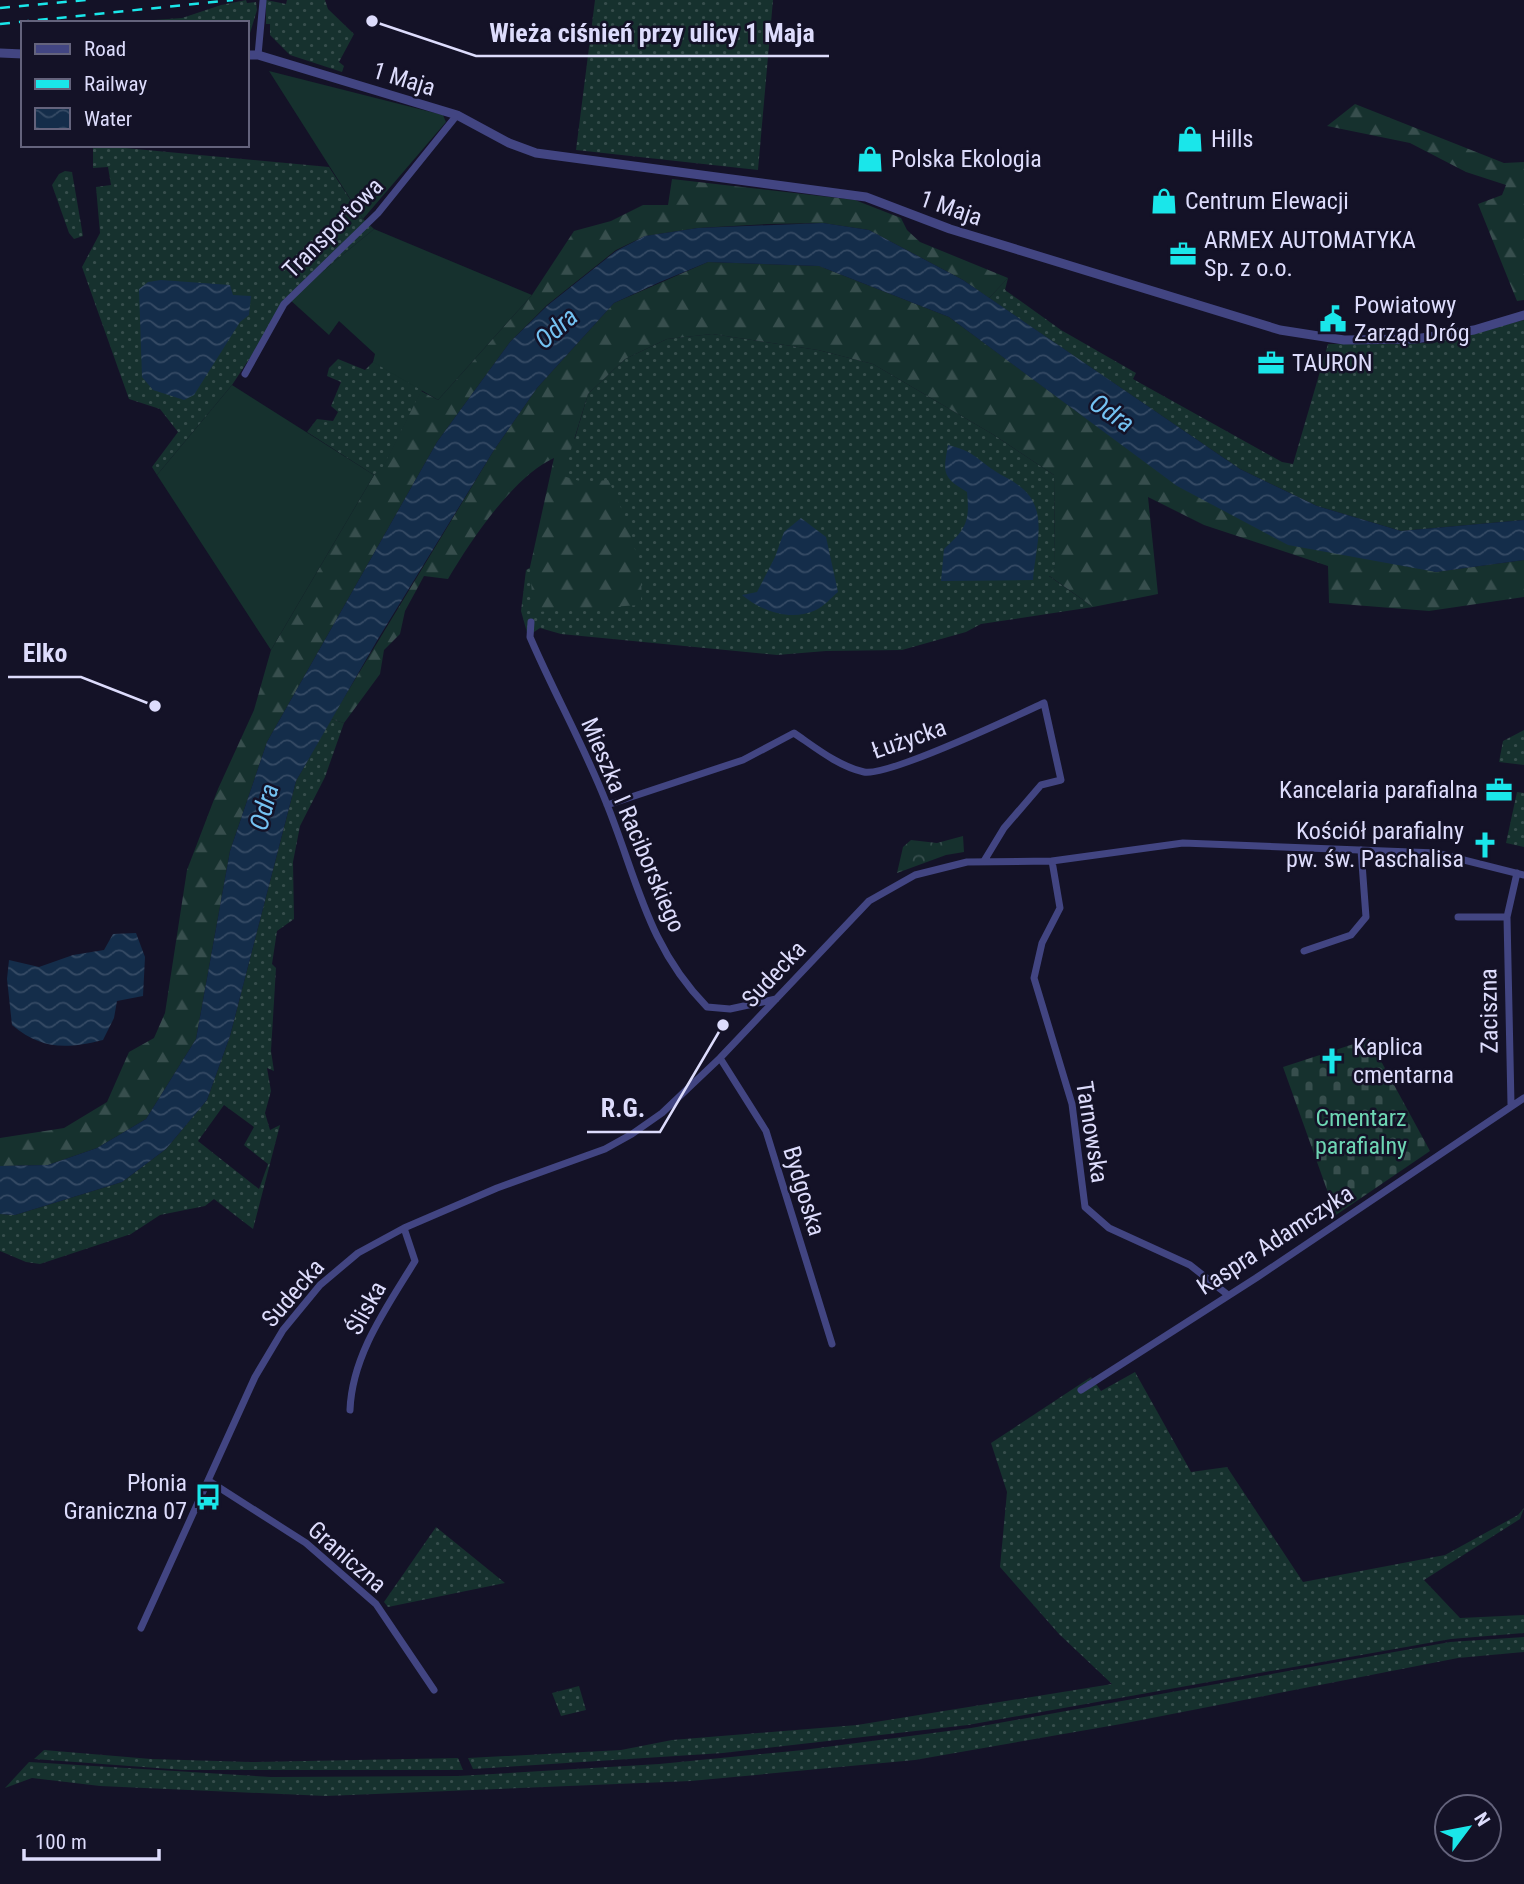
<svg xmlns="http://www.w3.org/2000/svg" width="1524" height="1884" font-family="'Roboto Condensed',sans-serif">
	<defs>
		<pattern id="grass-dots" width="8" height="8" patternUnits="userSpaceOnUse" patternTransform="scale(1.75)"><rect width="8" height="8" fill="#16312e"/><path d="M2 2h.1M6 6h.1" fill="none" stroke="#374e4d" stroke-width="1.8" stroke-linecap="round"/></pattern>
		<pattern id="forest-firs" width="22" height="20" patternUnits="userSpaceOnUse" patternTransform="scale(1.75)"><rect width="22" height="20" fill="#16312e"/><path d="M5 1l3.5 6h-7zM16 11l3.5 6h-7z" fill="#374e4d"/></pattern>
		<pattern id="cemetery-stones" width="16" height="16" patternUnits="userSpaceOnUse" patternTransform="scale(1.75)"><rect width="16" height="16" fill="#16312e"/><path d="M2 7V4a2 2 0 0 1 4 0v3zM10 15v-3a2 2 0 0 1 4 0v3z" fill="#374e4d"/></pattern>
		<pattern id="park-crowns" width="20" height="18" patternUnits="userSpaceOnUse" patternTransform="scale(1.75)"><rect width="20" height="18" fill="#16312e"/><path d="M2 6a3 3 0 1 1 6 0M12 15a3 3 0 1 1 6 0" fill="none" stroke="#374e4d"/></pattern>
		<pattern id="water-waves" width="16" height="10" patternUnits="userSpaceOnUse" patternTransform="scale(1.75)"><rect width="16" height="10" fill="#142d4a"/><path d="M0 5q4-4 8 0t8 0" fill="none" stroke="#364b65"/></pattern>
	</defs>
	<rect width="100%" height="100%" fill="#141227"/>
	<!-- grass -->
	<path fill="url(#grass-dots)" fill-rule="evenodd" d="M246 0 247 3 256 2 257 10 247 43V23H112L182 18 221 5Z
		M266 0 286 4 287 0H325L328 9 354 34 339 62 344 66 342 72 290 55 270 35V24H266Z
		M595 0H773L758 170 576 150Z
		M93 145 329 167 363 219 374 229 289 299 232 385 157 475 152 467 178 432 160 409 129 399 82 267 100 233 96 187 111 185 108 167 93 168Z
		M65 171 72 172 83 236 74 239 69 233 52 185 59 174Z
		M1008 278 1005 290 1061 330 1136 373 1133 379 1282 462 1293 464 1328 344 1433 343 1524 320V520L1401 531 1317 506 1240 469 989 298Z
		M712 334 818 350 873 364 994 435 1054 475 1055 567 1049 576 1093 607 981 624 966 632 902 650 826 651 777 655 561 634 540 628 528 636 521 611 526 570 531 567 555 458 575 438 588 394 625 359 667 339Z
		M338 359 365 370 375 360 422 390 383 468 374 475 307 432 317 419 333 421 338 412 331 406 341 382 327 376 329 368Z
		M331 719 344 723 325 777 300 826 293 862 294 919 277 931 272 964 276 968 271 1051 274 1071 267 1068 271 1091 265 1113 270 1130 280 1125 253 1229 214 1199 205 1206 160 1215 131 1234 40 1264 26 1262 0 1251V1214L15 1215 122 1182 166 1149 207 1100 230 1036 296 781ZM224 1105 254 1127 244 1145 268 1164 259 1189 198 1141Z
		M1524 730V765L1499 762 1503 741Z
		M1517 792 1524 793V847L1506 843Z
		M1135 1372 1191 1472 1227 1467 1303 1582 1445 1555 1518 1515 1524 1508 1520 1519 1424 1580 1460 1618 1524 1615V1633L1451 1639 968 1725 723 1753 473 1769 468 1758 621 1750 672 1740 857 1725 1112 1684 1059 1634 1000 1567 1007 1492 991 1443 1091 1377 1101 1391Z
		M436 1527 505 1583 388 1607 384 1602Z
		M1524 1637V1652L1458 1658 1121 1724 915 1760 691 1781 326 1796 100 1786 32 1778 5 1788 29 1762 271 1777 458 1776 659 1764 803 1750 971 1728 1450 1642Z
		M579 1686 586 1710 561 1716 552 1693Z
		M44 1750 151 1759 251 1762 458 1758 463 1770H184L34 1759Z"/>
	<!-- forest -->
	<path fill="url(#forest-firs)" d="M1355 104 1504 163 1524 162V300L1517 301 1478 204 1502 195 1506 185 1466 172 1410 143 1327 126Z
		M672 179 855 200 901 218 907 230 920 242 1008 278 989 298 963 280 869 230 823 223 767 224 698 228 645 236 616 250 547 305 510 342 437 442 267 742 230 851 196 1039 146 1119 97 1148 48 1165 0 1166V1138L64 1128 107 1102 129 1052 154 1038 165 1013 187 870 218 789 254 710 271 650 374 475 383 467 421 391 438 400 532 295 574 231 611 221 643 205H668Z
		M708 262 819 266 949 317 1094 424 1435 572 1524 560V597L1429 611 1329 603 1328 566 1204 525 1148 497 1158 594 1093 607 1048 575 1055 567 1054 475 994 435 873 364 818 350 712 334 667 339 625 359 588 394 563 476 583 482 608 480C623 507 648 574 640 605L535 612 533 608 530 567 554 458C513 477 471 540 448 579L424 576 405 611 400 634 384 650 380 674 344 723 331 719 494 450 537 388 614 303Z"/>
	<!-- cemetery -->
	<path fill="url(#cemetery-stones)" d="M1369 1039 1430 1151 1336 1215 1283 1067Z"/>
	<!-- park -->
	<path fill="url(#park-crowns)" d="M963 836 964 852 946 855 897 873 903 847 911 840 937 843Z"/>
	<!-- garden -->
	<path fill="#16312e" d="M269 71 443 115 446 122 363 219Z
		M374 229 532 295 438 400 373 362 375 354 339 321 329 335 289 299Z
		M232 385 374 475 271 650 157 475Z"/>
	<!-- water -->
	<path fill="url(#water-waves)" d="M823 223 869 230 963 280 1240 469 1317 506 1401 531 1524 520V560L1436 572 1288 545 1177 486 949 317 819 266 708 262 660 282 614 303 537 388 494 450 378 639 296 781 230 1036 207 1100 166 1149 122 1182 15 1215 0 1214V1166L48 1165 97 1148 146 1119 196 1039 230 851 267 742 437 442 510 342 548 305 616 251 645 236 698 228Z
		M161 280 230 285 233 295 251 296 249 315 240 322 194 395 184 400 153 390 142 377 139 289 148 282Z
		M948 445C975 452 974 457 995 471 1002 476 1011 479 1018 485 1051 508 1035 547 1033 580L941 581 944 549C966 529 970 522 967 492 942 477 943 473 948 445Z
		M801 518 826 537 838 592C831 598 823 607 816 610 791 622 761 611 742 595L757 592 775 557 784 532Z
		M136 933 145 957 143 996 117 1001 114 1018 103 1040C66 1049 42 1050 12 1025L7 979 9 960 39 967 73 955 104 950 113 934Z"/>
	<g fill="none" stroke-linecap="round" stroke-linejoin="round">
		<!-- minor -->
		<path stroke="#424582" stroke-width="7" d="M258 55 263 1
			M245 374 284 304 378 213 457 115
			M531 622 530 637C554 693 584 746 606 802 637 878 647 946 707 1007L730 1009 776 999
			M607 805 743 760 794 733C816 748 838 766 864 772 888 777 1016 716 1044 703L1061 780 1041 785 1004 828 984 861
			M1052 861 1060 908 1042 943 1034 978 1072 1104 1085 1207 1109 1228 1190 1265 1228 1295
			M1458 917H1507
			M1304 951 1351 935 1366 917 1361 850
			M720 1058 766 1131 832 1344
			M1511 1104 1507 917 1517 873
			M1081 1390 1256 1278 1524 1098
			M350 1410C352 1355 387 1307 415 1261L404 1228
			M209 1481 306 1543 376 1604 434 1690
			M141 1628 255 1377 283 1330 320 1285 358 1253 404 1228 497 1188 605 1149 632 1134 662 1113 720 1058 869 901 915 875 967 862 1052 861 1183 843 1436 853 1524 875"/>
		<!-- tertiary -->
		<path stroke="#424582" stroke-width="9" d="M0 53 23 54
			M247 55H258L457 115 509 143 536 153 866 197 950 229 1280 330 1344 340 1415 339 1474 330 1524 315"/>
		<!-- rail -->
		<path stroke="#1ae6ea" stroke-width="2.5" stroke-dasharray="10 9" stroke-linecap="butt" d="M0 8 87 0
			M0 24 233 0"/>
	</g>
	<!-- icons -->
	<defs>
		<g id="shop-bare" transform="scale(2.1)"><path d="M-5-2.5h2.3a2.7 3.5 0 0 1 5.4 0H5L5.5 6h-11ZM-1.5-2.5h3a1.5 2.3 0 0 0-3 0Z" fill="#1ae6ea" stroke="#141227" stroke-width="2.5" paint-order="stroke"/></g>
		<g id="office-bare" transform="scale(2.1)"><path d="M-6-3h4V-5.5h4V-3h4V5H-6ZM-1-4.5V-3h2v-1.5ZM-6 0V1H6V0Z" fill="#1ae6ea" stroke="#141227" stroke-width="2.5" paint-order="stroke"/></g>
		<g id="civic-bare" transform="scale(2.1)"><path d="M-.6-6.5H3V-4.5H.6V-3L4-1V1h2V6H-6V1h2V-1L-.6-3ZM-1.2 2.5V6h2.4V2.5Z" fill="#1ae6ea" stroke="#141227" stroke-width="2.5" paint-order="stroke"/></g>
		<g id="church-bare" transform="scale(2.1)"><path d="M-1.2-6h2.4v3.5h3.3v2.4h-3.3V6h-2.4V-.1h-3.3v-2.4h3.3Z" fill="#1ae6ea" stroke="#141227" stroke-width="2.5" paint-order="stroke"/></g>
		<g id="bus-bare" transform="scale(2.1)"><path d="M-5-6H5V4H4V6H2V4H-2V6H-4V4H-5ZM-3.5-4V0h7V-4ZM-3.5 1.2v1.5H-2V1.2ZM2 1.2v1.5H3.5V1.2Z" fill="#1ae6ea" stroke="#141227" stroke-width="2.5" paint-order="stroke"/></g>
	</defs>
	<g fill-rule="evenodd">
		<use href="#shop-bare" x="1190" y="139"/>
		<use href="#shop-bare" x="870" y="159"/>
		<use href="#shop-bare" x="1164" y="201"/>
		<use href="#office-bare" x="1183" y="254"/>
		<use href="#civic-bare" x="1333" y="319"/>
		<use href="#office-bare" x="1271" y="363"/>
		<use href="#office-bare" x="1499" y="790"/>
		<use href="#church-bare" x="1485" y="845"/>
		<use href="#church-bare" x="1332" y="1061"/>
		<use href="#bus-bare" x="208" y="1497"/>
	</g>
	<g text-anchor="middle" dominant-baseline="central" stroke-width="5" stroke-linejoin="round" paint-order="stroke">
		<!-- street labels -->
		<g font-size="24" fill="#dddcfc" stroke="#141227">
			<text transform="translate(404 79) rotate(17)">1 Maja</text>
			<text transform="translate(951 208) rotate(19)">1 Maja</text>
			<text transform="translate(333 228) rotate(-45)">Transportowa</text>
			<text transform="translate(909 739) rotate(-19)">Łużycka</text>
			<text transform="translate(633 825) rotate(67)">Mieszka I Raciborskiego</text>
			<text transform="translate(774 974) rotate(-47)">Sudecka</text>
			<text transform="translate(1489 1011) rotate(-91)">Zaciszna</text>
			<text transform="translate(1092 1132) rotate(81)">Tarnowska</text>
			<text transform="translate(804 1191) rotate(73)">Bydgoska</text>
			<text transform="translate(1275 1240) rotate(-33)">Kaspra Adamczyka</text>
			<text transform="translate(293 1293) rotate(-49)">Sudecka</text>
			<text transform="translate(366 1308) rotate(-61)">Śliska</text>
			<text transform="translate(347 1557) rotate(41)">Graniczna</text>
		</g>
		<!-- poi labels -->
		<g font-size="24" fill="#dddcfc" stroke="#141227" text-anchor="start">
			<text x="1211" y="139">Hills</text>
			<text x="891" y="159">Polska Ekologia</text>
			<text x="1185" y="201">Centrum Elewacji</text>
			<text x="1204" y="240">ARMEX AUTOMATYKA<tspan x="1204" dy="28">Sp. z o.o.</tspan></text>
			<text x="1354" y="305">Powiatowy<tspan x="1354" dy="28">Zarząd Dróg</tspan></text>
			<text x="1292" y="363">TAURON</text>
			<text x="1478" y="790" text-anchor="end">Kancelaria parafialna</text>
			<text x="1464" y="831" text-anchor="end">Kościół parafialny<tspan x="1464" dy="28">pw. św. Paschalisa</tspan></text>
			<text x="1353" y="1047">Kaplica<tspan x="1353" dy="28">cmentarna</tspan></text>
			<text x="187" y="1483" text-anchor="end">Płonia<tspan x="187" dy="28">Graniczna 07</tspan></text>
		</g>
		<!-- park labels -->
		<g font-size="24" fill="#6ed6b4" stroke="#141227">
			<text x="1361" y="1118">Cmentarz<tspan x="1361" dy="28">parafialny</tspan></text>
		</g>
		<!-- water labels -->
		<g font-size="26" font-style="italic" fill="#74c2f2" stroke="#141227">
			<text transform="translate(556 328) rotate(-41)">Odra</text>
			<text transform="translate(1112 413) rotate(34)">Odra</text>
			<text transform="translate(264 807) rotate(-75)">Odra</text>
		</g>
	</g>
	<!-- callouts -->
	<path fill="none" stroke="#dddcfc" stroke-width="2.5" d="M372 21L476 56H829M155 706L81 677H8M723 1025L660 1132H587"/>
	<g fill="#dddcfc" stroke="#141227" stroke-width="2.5">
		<circle cx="372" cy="21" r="7"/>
		<circle cx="155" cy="706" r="7"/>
		<circle cx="723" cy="1025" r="7"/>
	</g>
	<g font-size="26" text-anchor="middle" font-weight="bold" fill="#dddcfc" stroke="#141227" stroke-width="5" stroke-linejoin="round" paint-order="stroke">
		<text x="652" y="42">Wieża ciśnień przy ulicy 1 Maja</text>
		<text x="45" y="662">Elko</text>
		<text x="623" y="1117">R.G.</text>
	</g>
	<!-- legend -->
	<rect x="21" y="21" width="228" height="126" fill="#141227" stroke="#64637c" stroke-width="2"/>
	<rect x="35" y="44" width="35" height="10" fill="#424582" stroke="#64637c" stroke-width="2"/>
	<text x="84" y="56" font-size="21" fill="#dddcfc">Road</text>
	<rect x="35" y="79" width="35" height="10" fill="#1ae6ea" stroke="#64637c" stroke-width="2"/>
	<text x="84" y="91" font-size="21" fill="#dddcfc">Railway</text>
	<rect x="35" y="108" width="35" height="21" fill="url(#water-waves)" stroke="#64637c" stroke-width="2"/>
	<text x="84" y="126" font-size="21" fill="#dddcfc">Water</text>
	<!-- north arrow -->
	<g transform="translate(1468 1828) rotate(58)"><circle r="33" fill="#141227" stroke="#64637c" stroke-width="2"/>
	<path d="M0-5L12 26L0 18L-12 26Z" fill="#1ae6ea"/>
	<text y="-10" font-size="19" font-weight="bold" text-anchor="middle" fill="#dddcfc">N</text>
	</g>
	<!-- scale -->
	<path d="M24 1849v10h135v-10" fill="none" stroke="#dddcfc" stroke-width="3.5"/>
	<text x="35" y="1849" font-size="21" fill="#dddcfc" stroke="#141227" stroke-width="5" paint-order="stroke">100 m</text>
</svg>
